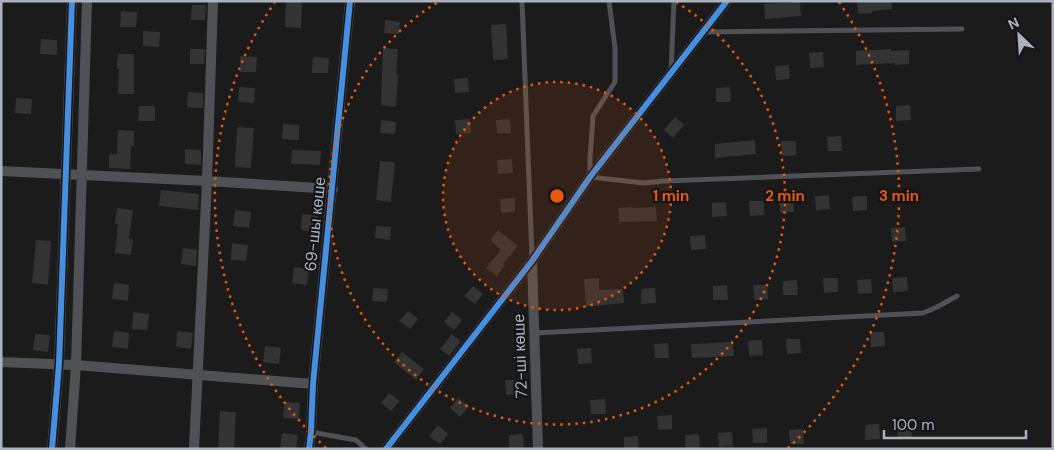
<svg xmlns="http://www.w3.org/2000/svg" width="1054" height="450" font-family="'DM Sans',sans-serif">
	<rect width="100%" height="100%" fill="#1b1b1c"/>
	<!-- building -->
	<path fill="#333334" d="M286 1H302L301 28 285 27Z
		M857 1H891L892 9 872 11V13L858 14Z
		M800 2 801 16 765 19 764 4Z
		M192 5H206L205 20H191Z
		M121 11 137 12 136 27H120Z
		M385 20 400 22 399 34 384 33Z
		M506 24 508 59 493 60 491 25Z
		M143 31 160 32 159 47 143 46Z
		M41 39 57 40V55L40 54Z
		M383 48 398 49 396 74H398L396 107 381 105Z
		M190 49H205L204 64H190Z
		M891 49V51L909 50V64L895 65V63L856 65V51Z
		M823 52 824 67 810 68 809 53Z
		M118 54H134V94H118L119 69H117Z
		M240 56 257 57 256 72H240Z
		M313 57 329 58 328 73H312Z
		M789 65 790 79 776 80 775 66Z
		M468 78 469 92 455 93 454 79Z
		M239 87 255 88 254 103 238 102Z
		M730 87 731 102H716V88Z
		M188 92 203 93V108L187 107Z
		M16 98 32 99 31 114 15 113Z
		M910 105 911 120 896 121V106Z
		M139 106H155V121H138Z
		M675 117 684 125 673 138 664 130Z
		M470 119 471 133 456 134 455 120Z
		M510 119 511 133H497L496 120Z
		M381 120 396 122 395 134 380 133Z
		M283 124 299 125V140L282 139Z
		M237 127 254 128 251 168 235 167Z
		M118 130 134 131V146H131L130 169 109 168V154H117Z
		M841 136 842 151H828L827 137Z
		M755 140 756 154 715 158V144Z
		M781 141H796V155L782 156Z
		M185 149 201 150V165L185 164Z
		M292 150 321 151 320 165 291 164Z
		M512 159 513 173 498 174 497 160Z
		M380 161 395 162 391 202 376 200Z
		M161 190 199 194 198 210 159 206Z
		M829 195 830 209 816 210 815 196Z
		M867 196V210L853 211 852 197Z
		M515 198V212L501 213 500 199Z
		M793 198 794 212 780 213 779 199Z
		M749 201H764V215L750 216Z
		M726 202 727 216 712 217V203Z
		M632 207V208L656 207 657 221 619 222 618 208Z
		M117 208 133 210 129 239H133L131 255 115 253 118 224H115Z
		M235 210 251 212 249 228 233 226Z
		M302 214 318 216 316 232 301 230Z
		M376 226 391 227 390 240 375 238Z
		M905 227 906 241 892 242 891 228Z
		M498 230 518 246 503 264 505 265 497 276 486 268 501 250 490 240Z
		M705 235 706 249 691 250 690 236Z
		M36 240 51 241 48 285 32 283Z
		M232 243 248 245 246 261 231 260Z
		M183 248 197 250 196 266 181 264Z
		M294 267 309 269 307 285 292 283Z
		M907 277 908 291 893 292 892 278Z
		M599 278V290L623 289 624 303 586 307 584 279Z
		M823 278H838V292L824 293Z
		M871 279 872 293 858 294 857 280Z
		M797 280 798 295H783V281Z
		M114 283 129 285 128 301 112 299Z
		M727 285 728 300H713V286Z
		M753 285H767L768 299 754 300Z
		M473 286 483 294 475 304 464 296Z
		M373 288 388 289 387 302 372 301Z
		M655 288 656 303 641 304V289Z
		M408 311 418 319 410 329 399 321Z
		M133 312 149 314 147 330 132 329Z
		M452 312 462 320 454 330 444 322Z
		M114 331 129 333 128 349 112 347Z
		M177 331 193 333 191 349 176 347Z
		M870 332H884L885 346 871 347Z
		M35 334 50 335 48 352 33 350Z
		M452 334 461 341 449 356 440 349Z
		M786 339H800L801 353 787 354Z
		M762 340 763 355 749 356 748 341Z
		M733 342 734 356 692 358 691 344Z
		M668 343 669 358H655L654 344Z
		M265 346 281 348 279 364 263 362Z
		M591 348 592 363 578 364 577 349Z
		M402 352 424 369 416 380 394 362Z
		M505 380H520V394L506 395Z
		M389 393 400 401 391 411 381 403Z
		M458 398 469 406 460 417 450 408Z
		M605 399 606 414H591L590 400Z
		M285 402 300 403 299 419 283 418Z
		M220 411 236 412 234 449H218Z
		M672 415V429L658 430 657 416Z
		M911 423 912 437 898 438 897 424Z
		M879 424 880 439 865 440V425Z
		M438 425 448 434 440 444 429 436Z
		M767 428V443H753L752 429Z
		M803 429 804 444H790L789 430Z
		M732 432 733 446 719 447 718 433Z
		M282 433 298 435 296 449H280Z
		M523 434 524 449H509V435Z
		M699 434 700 448 686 449 685 435Z
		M638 436 639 449H624V437Z"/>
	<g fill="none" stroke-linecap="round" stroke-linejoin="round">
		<!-- service -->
		<path stroke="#4f5155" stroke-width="5" d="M522 1 532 258
			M609 1 615 48V82L593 116 590 158V177L644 183 664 181 979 169
			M703 32 962 29
			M671 72 674 1
			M535 333 923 313 937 307 957 296
			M311 432 356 440 366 449"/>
		<!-- minor -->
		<path stroke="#4f5155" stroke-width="10" d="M1 171 207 181 333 189
			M532 261 538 449
			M1 362 76 365 313 384
			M52 449 59 364 72 1
			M70 449 76 365 87 1
			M194 449 207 181 213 1
			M309 449 311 432 313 384 350 1
			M386 449 532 261 590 177 727 1"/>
		<!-- cycleway casing -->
		<g stroke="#151518" stroke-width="9">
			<path id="cycleway" d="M52 449 59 364 72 1
				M309 449 311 432 313 384 350 1
				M386 449 532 261 590 177 727 1"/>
		</g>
		<!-- cycleway -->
		<use href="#cycleway" stroke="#468fdf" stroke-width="6"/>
	</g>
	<!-- distance rings -->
	<circle cx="557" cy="196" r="114" fill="#e8590c" fill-opacity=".12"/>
	<g fill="none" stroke="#e8590c" stroke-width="2.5" stroke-dasharray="2.5 5">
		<circle cx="557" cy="196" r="114"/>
		<path d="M676 2A228 228 0 1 1 438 2"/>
		<path d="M326 448A342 342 0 0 1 275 2M839 2A342 342 0 0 1 788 448"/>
	</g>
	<g text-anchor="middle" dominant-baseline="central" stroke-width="4.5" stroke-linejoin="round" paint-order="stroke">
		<!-- street labels -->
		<g font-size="16" fill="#acb2bd" stroke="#151518">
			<text transform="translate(315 224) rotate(-84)">69-шы көше</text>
			<text transform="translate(520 356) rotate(-92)">72-ші көше</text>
		</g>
	</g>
	<circle cx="557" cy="196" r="8" fill="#e8590c" stroke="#151518" stroke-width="2.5"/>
	<g font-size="15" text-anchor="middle" font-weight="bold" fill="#e8590c" stroke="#151518" stroke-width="4.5" stroke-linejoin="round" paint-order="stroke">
		<text x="671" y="201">1 min</text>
		<text x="785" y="201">2 min</text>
		<text x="899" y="201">3 min</text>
	</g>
	<!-- border -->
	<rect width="1054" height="450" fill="none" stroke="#acb2bd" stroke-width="5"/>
	<!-- north arrow -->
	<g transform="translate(1019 35) rotate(335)" stroke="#151518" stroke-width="4" paint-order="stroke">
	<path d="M0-4L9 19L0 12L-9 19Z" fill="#acb2bd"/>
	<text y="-8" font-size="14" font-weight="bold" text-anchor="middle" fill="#acb2bd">N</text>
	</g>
	<!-- scale -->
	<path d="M884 430v8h142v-8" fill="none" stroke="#acb2bd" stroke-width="2.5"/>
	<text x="892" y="430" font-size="15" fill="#acb2bd" stroke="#151518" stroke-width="4" paint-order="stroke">100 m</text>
</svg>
